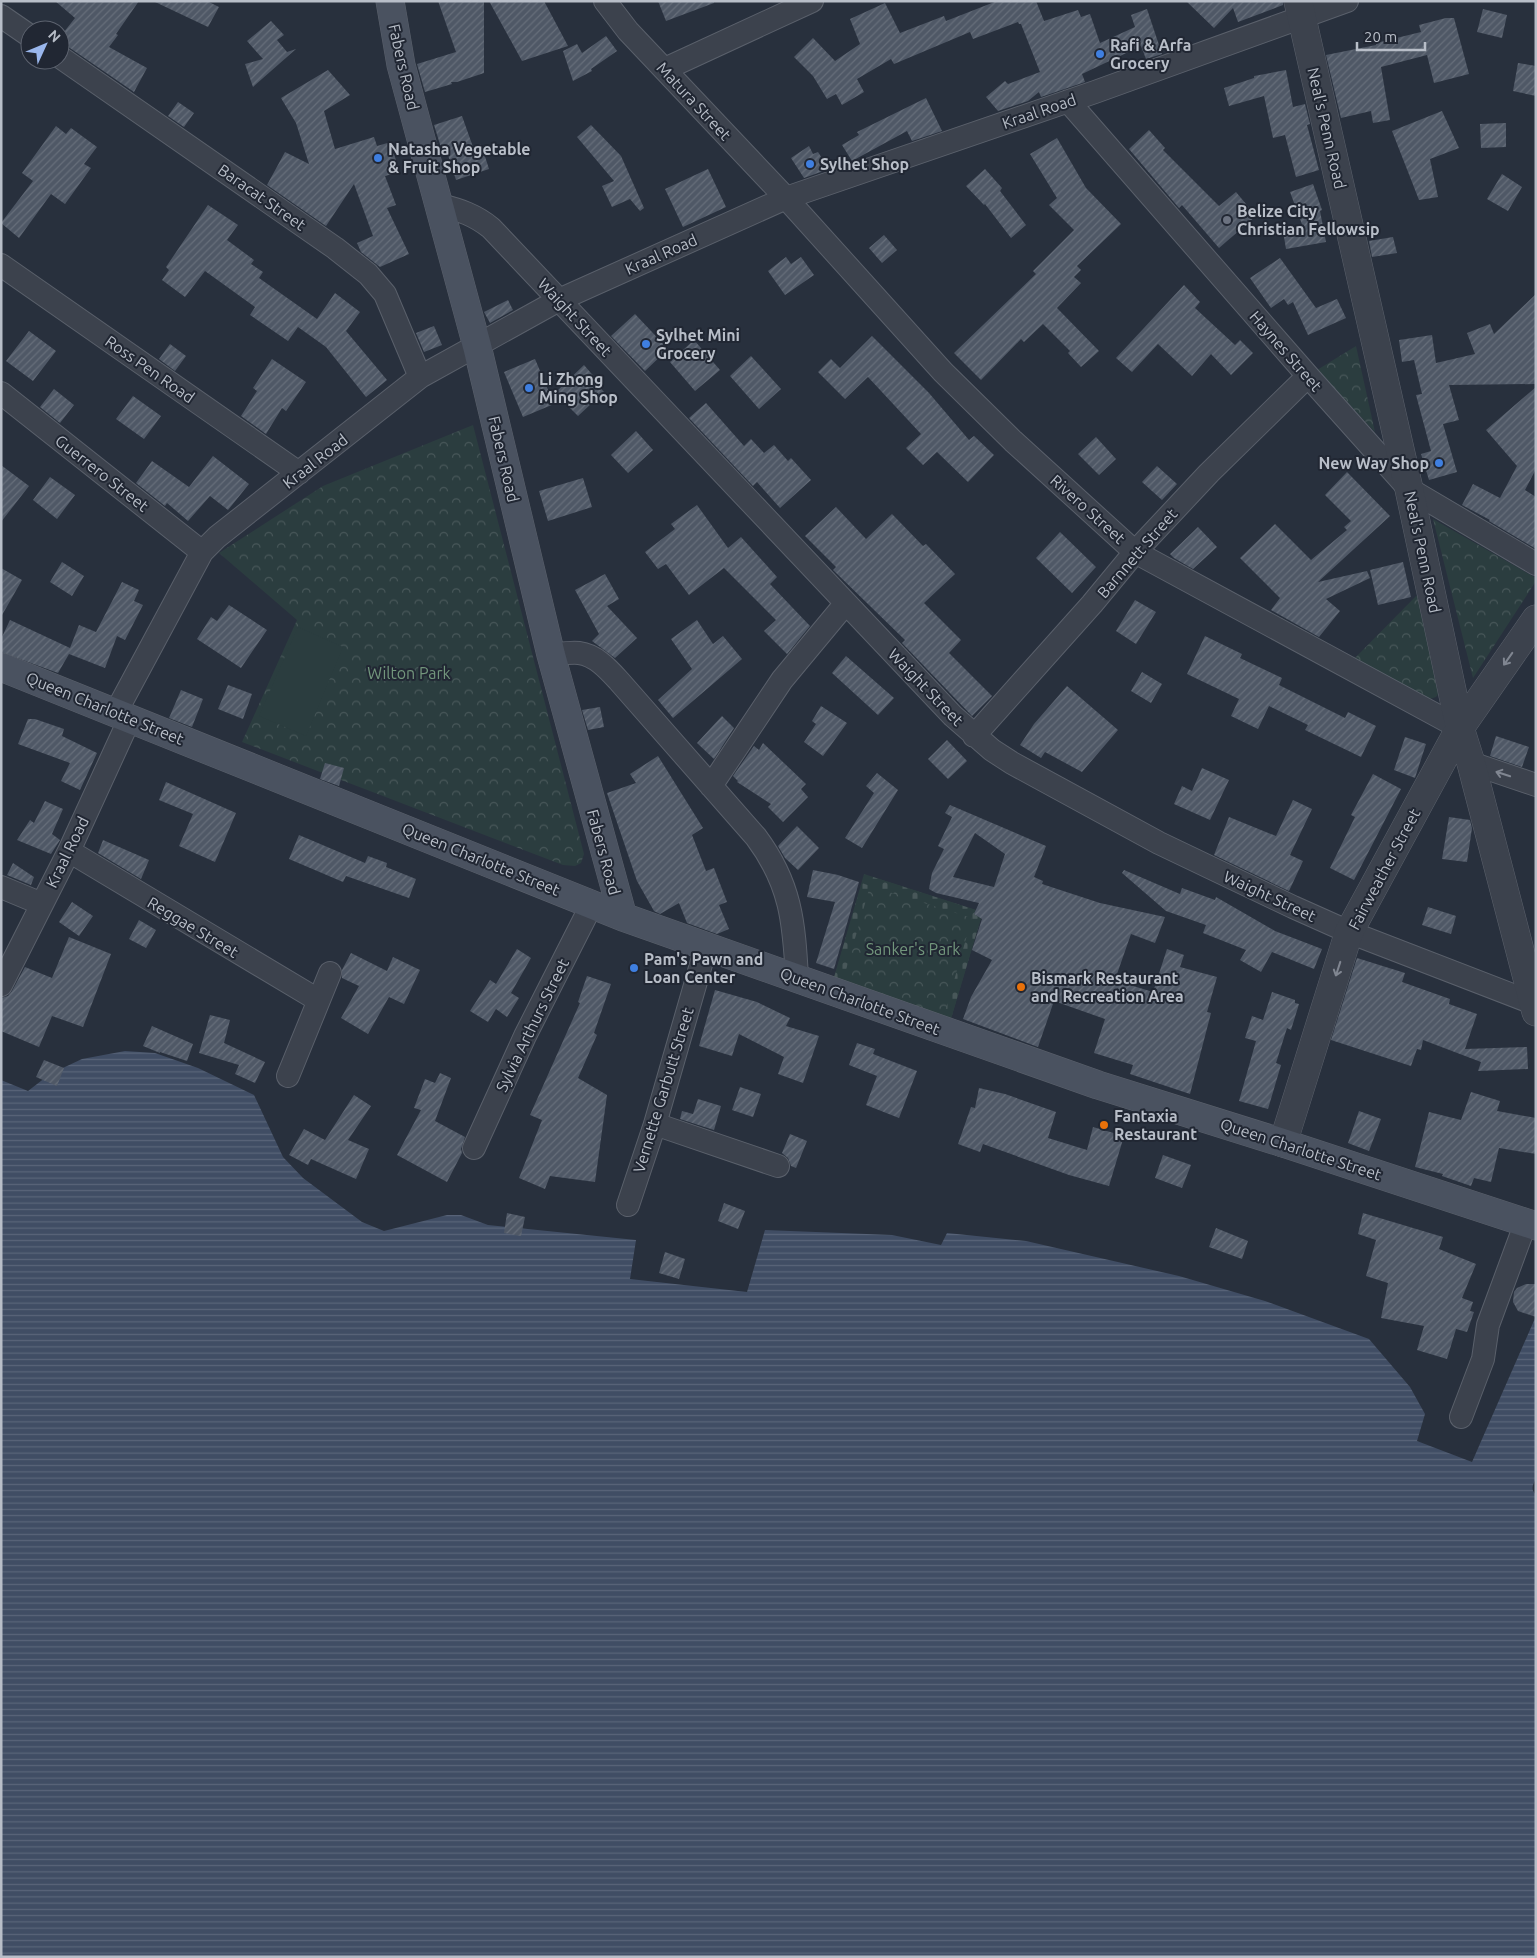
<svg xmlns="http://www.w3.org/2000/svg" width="1537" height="1958" font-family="Ubuntu,sans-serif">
	<defs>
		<pattern id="forest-crowns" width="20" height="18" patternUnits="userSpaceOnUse" patternTransform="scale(1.25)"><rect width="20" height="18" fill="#2b3d3f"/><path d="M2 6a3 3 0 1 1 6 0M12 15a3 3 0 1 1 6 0" fill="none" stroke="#485759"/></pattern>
		<pattern id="cemetery-stones" width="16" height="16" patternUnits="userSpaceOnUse" patternTransform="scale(1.25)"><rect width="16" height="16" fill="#2b3d3f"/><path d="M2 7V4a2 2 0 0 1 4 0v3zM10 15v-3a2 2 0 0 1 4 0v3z" fill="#485759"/></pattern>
		<pattern id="water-rules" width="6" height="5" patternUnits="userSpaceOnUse" patternTransform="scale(1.25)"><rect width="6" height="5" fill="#404d64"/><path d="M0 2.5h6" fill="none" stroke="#5a6579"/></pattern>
		<pattern id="building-hatch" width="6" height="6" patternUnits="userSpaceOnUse" patternTransform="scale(1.25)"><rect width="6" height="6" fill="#4f5866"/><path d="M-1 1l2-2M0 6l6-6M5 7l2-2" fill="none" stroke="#666e7a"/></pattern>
	</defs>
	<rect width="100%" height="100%" fill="#28303d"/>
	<!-- forest -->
	<path fill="url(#forest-crowns)" d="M1356 346 1375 432 1317 370Z
		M473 425 584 854 581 863 575 866 563 865 242 742 297 620 219 553 323 486Z
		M1433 519 1536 578V581L1473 678Z
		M1421 591 1443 688 1436 697 1426 700 1352 661Z
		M864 874 976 910 974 914 981 918 950 1022 833 981Z"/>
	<!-- cemetery -->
	<path fill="url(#cemetery-stones)" d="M873 877 976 910 974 914 981 918 950 1022 943 1019 972 918 870 886 842 984 833 981 862 883 870 886Z"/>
	<!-- pitch -->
	<path fill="#2b3d3f" d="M298 627 343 647 306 736 259 716Z"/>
	<!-- water -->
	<path fill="url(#water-rules)" d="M125 1051 155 1053 198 1068 254 1095 283 1157 303 1178 362 1222 384 1231 447 1215H461L488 1225 636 1240 630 1279 747 1292 765 1230 892 1235 941 1245 947 1233 1026 1241 1179 1276 1265 1301 1369 1339 1410 1387 1425 1414 1417 1441 1472 1462 1536 1316V1478C1533 1485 1530 1489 1536 1495V1957H1V1080L28 1091 50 1074 82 1059Z"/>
	<!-- building -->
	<path fill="url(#building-hatch)" fill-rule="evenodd" d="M55 1H139L116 34 118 35 109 47 147 68 134 92 67 46 60 44V37L75 18Z
		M153 1H207L219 7 208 27Z
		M438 1H484V73L457 82H451L452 84 425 92 417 64 456 52Z
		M489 1H544L568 46 522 61Z
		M658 1H714V3L666 21Z
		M997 1H1036L1044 21 1078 10 1081 17 1090 14 1100 43 1135 27 1131 15 1147 9 1162 54 1146 59 1141 46 1082 74 1085 82 1041 97 1039 92 1028 101 998 111 986 97 1005 81 1008 84 1040 72 1021 24H1019L1018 22 973 39 970 32 894 64 891 59 857 79 864 92 842 105 836 94 827 99 813 76 794 57 813 38 835 61 860 44 850 19 885 3 900 33 944 16 946 21Z
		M1186 1H1283V5L1238 22 1233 8 1214 28Z
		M1483 9 1507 15 1502 38 1477 32Z
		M1446 18H1454L1469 74 1434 83 1427 55 1381 67 1390 120 1373 123 1371 111 1341 118 1326 55 1376 45V43L1421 32 1419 25Z
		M271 21 284 35 277 40 287 52 296 49 253 87 245 64 263 59 247 41Z
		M606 36 617 51 591 69 592 71 573 81 563 51 577 44 582 53Z
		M1518 63 1536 66V96L1513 91Z
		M328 70 350 95 324 111 335 149 374 137 377 146 391 142 399 172 385 176 396 205 387 208 409 254 380 267 361 252 357 243 373 236 354 184 326 226 267 185 285 152 309 164 296 123 281 98Z
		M1286 70 1293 107 1305 104 1310 124 1307 125 1319 170 1296 177 1285 135 1273 138 1264 96 1229 106 1224 88 1254 78V76Z
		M926 98 942 131 912 141 907 131 852 161 842 145 859 135 857 132Z
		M178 102 194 113 184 127 168 116Z
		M1442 111 1459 148 1430 159 1438 197 1419 200 1392 131Z
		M462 116 473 147 481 144 489 169 456 180 447 152 443 154 434 125Z
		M1506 123V147L1481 148 1480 124Z
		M591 125 621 156 644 208 640 211 630 199 612 207 602 186 614 181 577 137Z
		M56 126 66 134 71 128 97 147 84 164 91 168 65 204 51 194 19 238 1 223 33 181 22 173Z
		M1149 130 1165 148 1163 150 1219 206 1236 192 1256 216 1219 248 1182 205 1179 208 1129 149Z
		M1057 138 1086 188 1121 224 1077 266 1081 270 1074 277 1081 283 1057 308 1099 351 1081 367 1068 353 1070 351 1043 324 1024 342 1021 339 981 380 954 353 1036 274 1033 271 1074 230 1049 205 1057 198 1030 154Z
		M809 146 813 154 818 152 829 169 804 178 791 158Z
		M708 169 726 207 683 227 665 189Z
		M985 169 1002 188 1000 191 1026 225 1011 238 985 204 984 205 966 186Z
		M1502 174 1522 187 1508 211 1487 199Z
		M1313 184 1322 210 1320 211 1326 242 1286 249 1283 231 1303 227 1290 192Z
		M208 205 238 225 227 240 254 260 251 264 263 272 259 278 317 319 335 293 360 312 346 331 387 380 366 397 326 347 298 327 288 341 250 315 255 307 205 271 185 297 162 280 169 270 166 267Z
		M884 235 897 250 882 263 869 248Z
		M1393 237 1397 253 1372 257 1369 241Z
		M786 257 791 264 801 257 814 275 785 295 768 271Z
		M1280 258 1316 308 1337 299 1346 318 1308 335 1293 302 1288 305 1284 299 1271 308 1250 278Z
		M1184 285 1200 302 1195 308 1235 345 1240 340 1253 353 1231 375 1211 354 1192 376 1158 344 1132 372 1116 358Z
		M1536 294V384L1449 385 1459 420 1443 424 1457 472 1429 480 1421 454 1431 451 1416 395 1422 394 1414 360 1402 362 1399 340 1432 335 1436 363 1475 354 1467 333 1490 324 1494 334Z
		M508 300 513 310 490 323 484 312Z
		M635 314 668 349 645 371 611 336Z
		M434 326 442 345 424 352 416 333Z
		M29 331 56 351 33 381 6 361Z
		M872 336 929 393 969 440 974 436 994 455 968 482 937 452 923 465 906 448 921 434 868 377 845 399 818 372 831 359 840 368Z
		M694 340 720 370 695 391 670 362Z
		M170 344 186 356 175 371 159 359Z
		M751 356 781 389 759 409 730 376Z
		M272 359 306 382 286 411 282 408 266 434 241 416 257 391 253 388Z
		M535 359 554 404 523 417 504 372Z
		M584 365 597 380 595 382 604 392 578 416 555 393Z
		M1536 387V469L1525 490 1536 497V549L1489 521 1490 520 1462 505 1473 484 1500 498 1517 466 1486 430Z
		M54 389 74 405 60 423 40 407Z
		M133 396 161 416 144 439 116 419Z
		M706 403 744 446 751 439 764 453 774 445 788 461 791 458 811 480 780 508 757 482 753 486 689 418Z
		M636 431 653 450 628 473 611 455Z
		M1096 437 1116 459 1099 475 1078 454Z
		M213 456 249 484 228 510 210 496 188 521 167 503 165 506 136 483 152 461 189 487Z
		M1 465 29 486 1 522Z
		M1157 466 1177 484 1162 500 1142 482Z
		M1347 472 1390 516 1318 582 1367 571 1370 578 1326 599 1340 611 1319 637 1271 610 1280 598 1240 558 1275 524 1311 560 1347 530 1344 527 1351 521 1325 495Z
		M50 477 75 495 57 519 33 500Z
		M583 478 592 507 548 521 539 491Z
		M697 505 728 548 741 537 777 577 770 584 810 626 787 654 764 631 776 620 724 568 689 595 666 564 658 569 645 552 675 529 671 524Z
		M836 507 866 539 892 514 923 546 926 544 955 574 924 603 961 640 949 653 992 696 972 716 902 643 905 640 833 570 836 567 805 536Z
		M1198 527 1217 547 1193 569 1174 558 1170 554Z
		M1060 532 1096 567 1072 593 1036 558Z
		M62 562 84 576 72 596 50 582Z
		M1403 562 1411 597 1378 605 1370 570Z
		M1 568 22 580 1 617Z
		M605 574 619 599 607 606 637 638 615 658 592 641 599 634 575 590Z
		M122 582 139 590 134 601 143 605 125 640 117 636 105 668 69 654 58 673 1 652V639L10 620 70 648 79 625 96 632Z
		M1135 600 1156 612 1136 644 1116 631Z
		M229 605 267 630 241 668 197 639 211 617 217 621Z
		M697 620 713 644 723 636 742 659 673 718 658 700 692 669 671 639Z
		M1205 636 1242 654 1240 658 1282 678 1279 685 1345 718 1348 712 1376 726 1361 757 1305 730 1308 725 1269 706 1258 729 1231 716 1239 699 1187 674Z
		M846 656 894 698 878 715 832 673Z
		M1142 672 1162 684 1151 703 1131 691Z
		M228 685 252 694 243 719 218 709Z
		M1067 686 1118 730 1082 772 1045 752 1041 758 1020 745 1034 724Z
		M181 690 203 699 192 727 169 718Z
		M821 706 847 723 823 756 804 742 816 724 812 721Z
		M600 707 604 727 588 730 582 710Z
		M722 716 734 728 714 759 697 743Z
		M28 719H35L64 729 62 736 97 753 80 790 61 781 70 763 18 744Z
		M1496 736 1529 747 1522 767 1490 756Z
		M1405 737 1426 744 1415 778 1394 770Z
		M947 740 967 761 948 779 928 759Z
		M763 743 806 784 801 789 808 797 783 822 768 807 771 804 737 782 738 781 733 776 754 746 759 750Z
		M658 756 703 828 692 835 706 871 714 868 727 902 719 905 729 929 717 934 687 923 679 903 660 914 654 911 637 881 607 793 636 783 630 774Z
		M325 763 344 768 339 786 320 779Z
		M1202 768 1229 780 1210 820 1174 804 1182 786 1192 791Z
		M877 773 898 790 862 848 845 838 874 793 866 786Z
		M1373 774 1401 789 1354 880 1330 868 1355 817 1351 815Z
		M166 782 236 813 215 862 179 846 193 814 159 800Z
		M1293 800 1312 809 1290 855 1303 861 1289 891 1214 855 1229 817 1276 836Z
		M45 801 63 809 52 834 60 840 51 854 17 840 30 820 34 823Z
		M950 805 1046 846 1034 877 1043 881 1042 884 1100 903 1165 917 1155 943 1131 934 1117 974 1122 976 1120 982 1153 992 1167 949 1184 955 1180 967 1217 977 1207 1012 1211 1013 1190 1094 1130 1074 1133 1065 1094 1053 1105 1019 1054 1001 1038 1047 963 1019 971 997 992 960 972 950 982 919 974 914 979 903 936 893 929 889 932 873 944 849 938 846 952 817 945 813ZM975 833 1005 854 994 887 953 877Z
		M1449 817 1470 820 1472 828 1467 862 1442 859Z
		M797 826 819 848 798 870 785 858 778 846Z
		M299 835 365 863 368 856 387 863 386 867 416 879 409 898 346 876 343 882 289 859Z
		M103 840 149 860 141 879 98 853Z
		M13 863 34 877 31 885 7 875Z
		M813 870 838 875 859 882 834 969 816 963 835 902 807 897Z
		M1124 870 1180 894 1182 888 1215 900 1216 897 1275 931 1322 949 1314 969 1272 952 1261 972 1240 960 1246 950 1203 933 1206 925 1166 911 1122 873Z
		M72 902 93 916 79 936 59 922Z
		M1428 907 1456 916 1451 934 1422 925Z
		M139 920 156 930 146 948 129 939Z
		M69 937 111 954 83 1027 52 1016 39 1047 1 1031V998L8 996 12 991 25 967 52 978Z
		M517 949 531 958 511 993 519 998 507 1017 496 1009 488 1022 470 1011 490 980 496 984Z
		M351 953 387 971 393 957 420 970 404 1004 389 997 368 1034 341 1018 359 986 342 978V970Z
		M1357 958 1405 973 1402 982 1450 999 1449 1004 1477 1014 1465 1049 1527 1047 1528 1069 1478 1071 1481 1062 1423 1040 1421 1050 1417 1049 1411 1066 1331 1040Z
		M587 976 611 984 594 1033 597 1035 578 1078 607 1095 595 1182 550 1176 545 1189 519 1178 542 1120 530 1115 580 1003 578 1002Z
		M715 990 757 1002 790 1018 786 1026 819 1036 803 1083 778 1074 784 1057 739 1034 732 1056 699 1046Z
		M1272 992 1295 1000V1003L1299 1004 1291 1030 1287 1028 1276 1063 1281 1065 1268 1109 1239 1101 1256 1041 1245 1038 1252 1016 1263 1020Z
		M210 1015 230 1020 224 1043 265 1062 255 1083 235 1074 239 1065 199 1053Z
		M152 1026 193 1044 187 1061 160 1052V1053L143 1046Z
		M857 1043 875 1049 873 1054 917 1071 899 1118 866 1105 877 1076 849 1065Z
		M44 1060 64 1068 57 1086 36 1077Z
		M440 1073 451 1078 435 1121 465 1137 461 1149 462 1153 447 1182 397 1155 421 1110 414 1108 425 1079 435 1083Z
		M740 1087 761 1094 753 1117 732 1110Z
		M979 1088 1005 1094 1056 1112 1048 1138 1087 1150 1093 1127 1124 1136 1109 1186 1069 1175 983 1144 980 1152 958 1144 971 1107 975 1108Z
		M1471 1092 1500 1101 1497 1111 1536 1118V1154L1499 1148 1491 1182 1474 1178 1471 1186 1442 1176 1443 1174 1415 1167 1429 1112 1461 1120Z
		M354 1095 371 1106 348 1140 369 1149 356 1179 311 1159 308 1165 289 1155 304 1129 325 1140Z
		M698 1099 721 1106 714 1130 680 1119 682 1111 693 1114Z
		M1359 1111 1381 1119 1369 1151 1348 1143Z
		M790 1134 807 1141 796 1168 791 1166 788 1158 782 1153Z
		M1163 1155 1191 1165 1182 1188 1155 1178Z
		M724 1203 745 1211 738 1229 718 1221Z
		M507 1213 525 1217 521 1236 504 1233Z
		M1363 1213 1443 1237 1439 1249 1476 1264 1462 1298 1473 1302 1470 1311 1474 1312 1467 1332 1456 1329 1447 1359 1417 1350 1424 1326 1381 1318 1388 1283 1366 1276 1376 1240 1358 1234Z
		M1216 1228 1248 1241 1242 1259 1209 1247Z
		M665 1252 685 1259 679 1279 659 1273Z
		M1526 1284H1536V1317L1518 1311 1513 1302 1514 1292 1517 1288Z"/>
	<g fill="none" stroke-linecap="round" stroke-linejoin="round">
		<!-- minor casing -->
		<g stroke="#5a606b" stroke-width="24">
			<path id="minor" d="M605 1 628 31 786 198 943 372 1013 441 1135 552 1460 728
				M1 16 30 36
				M60 57 335 248 368 274 385 294 420 377
				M665 69 812 1
				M1068 101 1308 376 1409 489 1536 564
				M440 205C460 210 475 215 491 228L953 716 992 750 1012 763 1159 843 1293 907 1349 932 1533 1003
				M1 265 299 473
				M1 393 202 552
				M551 655C560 654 570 652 579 653 596 655 609 670 619 681L756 837C791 884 794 922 797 978
				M116 712 202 552 217 537 420 377 559 300 786 198 1095 92 1347 1
				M974 736 1092 604 1135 552 1209 473 1308 376
				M1471 763 1536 785
				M711 786 782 680 846 603
				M69 851 318 1000
				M1 887 42 904
				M1 985 69 851 130 718
				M288 1076 330 973
				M655 1124 778 1166
				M474 1148 525 1036 592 904
				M628 1205 655 1124 706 947
				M1461 1417 1483 1359 1488 1325 1526 1222"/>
		</g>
		<!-- tertiary casing -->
		<g stroke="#5a606b" stroke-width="29">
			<path id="tertiary" d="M1298 1 1409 489 1460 728 1471 763 1536 1012
				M1283 1143 1349 932 1460 728 1536 619"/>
		</g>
		<!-- secondary casing -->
		<g stroke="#5a606b" stroke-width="29">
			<path id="secondary" d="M390 1 401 65 477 346 551 655 623 917
				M1 667 623 917 1098 1085 1283 1143 1536 1226"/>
		</g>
		<!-- minor -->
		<use href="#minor" stroke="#3c424d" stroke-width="22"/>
		<!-- tertiary -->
		<use href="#tertiary" stroke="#3c424d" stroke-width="28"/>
		<!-- secondary -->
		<use href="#secondary" stroke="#4a5260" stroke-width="28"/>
	</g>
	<!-- one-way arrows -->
	<defs><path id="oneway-shaft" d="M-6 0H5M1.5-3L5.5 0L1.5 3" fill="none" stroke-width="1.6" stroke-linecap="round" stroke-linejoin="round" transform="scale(1.25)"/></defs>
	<g stroke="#808691">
		<use href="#oneway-shaft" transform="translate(1508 659) rotate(125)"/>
		<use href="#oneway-shaft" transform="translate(1503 774) rotate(-162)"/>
		<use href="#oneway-shaft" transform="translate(1338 969) rotate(108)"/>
	</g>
	<!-- markers -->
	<g fill="#3f7fe0" stroke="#212733" stroke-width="2">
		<circle cx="1100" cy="54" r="5"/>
		<circle cx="378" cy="158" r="5"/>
		<circle cx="810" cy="164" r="5"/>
		<circle cx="646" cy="344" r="5"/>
		<circle cx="529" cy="388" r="5"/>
		<circle cx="1439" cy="463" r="5"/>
		<circle cx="634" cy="968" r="5"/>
	</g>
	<circle fill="#6b7280" stroke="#212733" stroke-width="2" cx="1227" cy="220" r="5"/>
	<g fill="#e8710a" stroke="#212733" stroke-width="2">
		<circle cx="1021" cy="987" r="5"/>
		<circle cx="1104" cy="1125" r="5"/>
	</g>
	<g text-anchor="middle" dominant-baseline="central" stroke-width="4" stroke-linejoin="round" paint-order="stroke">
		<!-- poi labels -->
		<g font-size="16" font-weight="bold" fill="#b8bec8" stroke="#212733" text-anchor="start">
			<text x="1110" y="45">Rafi &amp; Arfa<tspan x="1110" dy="18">Grocery</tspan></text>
			<text x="388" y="149">Natasha Vegetable<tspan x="388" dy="18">&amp; Fruit Shop</tspan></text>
			<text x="820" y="164">Sylhet Shop</text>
			<text x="1237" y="211">Belize City<tspan x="1237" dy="18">Christian Fellowsip</tspan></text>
			<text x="656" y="335">Sylhet Mini<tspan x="656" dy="18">Grocery</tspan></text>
			<text x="539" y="379">Li Zhong<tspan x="539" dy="18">Ming Shop</tspan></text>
			<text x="1429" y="463" text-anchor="end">New Way Shop</text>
			<text x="644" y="959">Pam's Pawn and<tspan x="644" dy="18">Loan Center</tspan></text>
			<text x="1031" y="978">Bismark Restaurant<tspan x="1031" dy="18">and Recreation Area</tspan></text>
			<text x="1114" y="1116">Fantaxia<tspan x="1114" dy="18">Restaurant</tspan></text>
		</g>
		<!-- street labels -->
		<g font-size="16" fill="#b8bec8" stroke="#212733">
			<text transform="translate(404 67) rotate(77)">Fabers Road</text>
			<text transform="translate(694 101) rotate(47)">Matura Street</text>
			<text transform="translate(1039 111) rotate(-19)">Kraal Road</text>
			<text transform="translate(1327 128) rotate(77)">Neal's Penn Road</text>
			<text transform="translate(262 197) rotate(35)">Baracat Street</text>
			<text transform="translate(661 254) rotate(-24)">Kraal Road</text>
			<text transform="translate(575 317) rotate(47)">Waight Street</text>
			<text transform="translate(1286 351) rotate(49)">Haynes Street</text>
			<text transform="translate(150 369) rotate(35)">Ross Pen Road</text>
			<text transform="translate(504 459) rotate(77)">Fabers Road</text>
			<text transform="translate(315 461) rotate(-38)">Kraal Road</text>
			<text transform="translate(102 473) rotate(38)">Guerrero Street</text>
			<text transform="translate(1088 509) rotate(42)">Rivero Street</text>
			<text transform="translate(1423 552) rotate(78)">Neal's Penn Road</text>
			<text transform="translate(1137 553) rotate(-49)">Barnnett Street</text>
			<text transform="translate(926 687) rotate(46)">Waight Street</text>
			<text transform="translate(105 708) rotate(22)">Queen Charlotte Street</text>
			<text transform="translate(67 852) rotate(-64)">Kraal Road</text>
			<text transform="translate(604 852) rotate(75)">Fabers Road</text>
			<text transform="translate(481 859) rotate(22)">Queen Charlotte Street</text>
			<text transform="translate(1384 869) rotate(-62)">Fairweather Street</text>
			<text transform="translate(1270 896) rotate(25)">Waight Street</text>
			<text transform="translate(193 927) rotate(31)">Reggae Street</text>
			<text transform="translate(860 1001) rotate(20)">Queen Charlotte Street</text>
			<text transform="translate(532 1025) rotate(-64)">Sylvia Arthurs Street</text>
			<text transform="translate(663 1090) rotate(-73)">Vernette Garbutt Street</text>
			<text transform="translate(1301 1149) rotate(18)">Queen Charlotte Street</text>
		</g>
		<!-- park labels -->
		<g font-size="16" fill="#72967c" stroke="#212733">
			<text x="409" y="673">Wilton Park</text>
			<text x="913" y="949">Sanker's Park</text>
		</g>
	</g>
	<!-- border -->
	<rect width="1537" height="1958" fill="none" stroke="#b8bec8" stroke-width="5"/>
	<!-- north arrow -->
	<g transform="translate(45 45) rotate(46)"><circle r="24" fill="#212733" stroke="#5d636f"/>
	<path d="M0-4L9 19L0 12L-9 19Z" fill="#99b6ec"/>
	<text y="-8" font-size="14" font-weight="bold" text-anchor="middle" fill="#b8bec8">N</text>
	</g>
	<!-- scale -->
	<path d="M1357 42v8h68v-8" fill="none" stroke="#b8bec8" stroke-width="2.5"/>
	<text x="1364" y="42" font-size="15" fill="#b8bec8" stroke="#212733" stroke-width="4" paint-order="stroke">20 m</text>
</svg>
